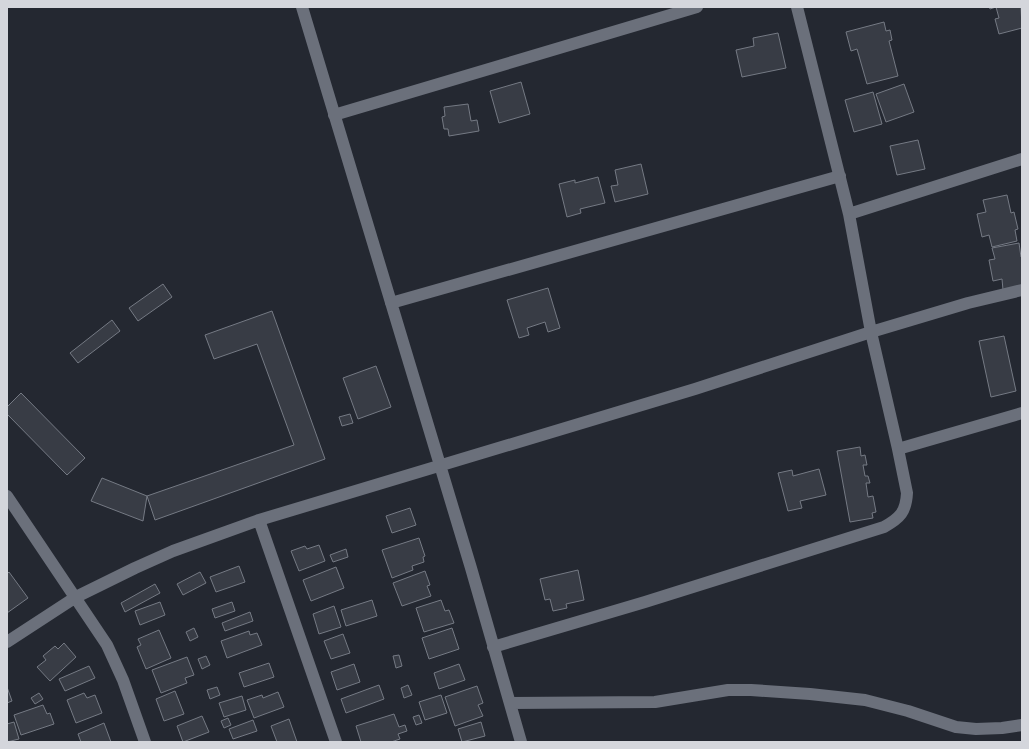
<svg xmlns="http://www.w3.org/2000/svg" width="1029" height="749" font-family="'Roboto Condensed',sans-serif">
	<rect width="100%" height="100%" fill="#242831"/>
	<!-- building -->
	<path fill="#383c45" stroke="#757a84" d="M989 7H1021L1022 28 999 34 995 19 999 18 996 7 990 9Z
		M884 22 886 31 890 30 892 40 889 41 898 76 867 84 857 49 851 51 846 32Z
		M778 33 786 68 742 77 736 50 754 46 753 38Z
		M521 82 530 114 499 123 490 91Z
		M904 84 914 112 886 122 876 94Z
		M873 92 882 124 854 132 845 100Z
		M468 104 471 121 477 120 479 131 449 136 448 129H444L442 117 445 116 444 107Z
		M918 140 925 169 897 175 890 146Z
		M641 164 648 194 615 202 611 186 618 185 615 170Z
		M598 177 605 203 580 209 581 213 567 217 559 184 575 180V183Z
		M1007 195 1011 213 1014 212 1018 229 1015 230 1017 241 992 247 989 235 982 237 977 214 986 212 983 200Z
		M1019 243 1021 257H1022V287L1003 290 1002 279 993 281 989 260 995 259 992 248Z
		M163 284 172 297 138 321 129 308Z
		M548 288 560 328 548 332 545 322 527 328 529 335 519 338 507 300Z
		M272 311 325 459 155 520 147 496 294 445 257 344 214 359 205 335Z
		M112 320 120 331 78 363 70 353Z
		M1004 336 1016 391 991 397 979 341Z
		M376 366 391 407 358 419 343 378Z
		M21 393 85 458 67 475 7 414V407Z
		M350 414 353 423 342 426 339 417Z
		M860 447 861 456 865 455 867 465H863L865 476H868L870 483H866L868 497 873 496 876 512 872 513 873 518 850 522 837 451Z
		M819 469 826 495 800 501 802 508 788 511 778 473 792 470 793 476Z
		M102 478 147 496 143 521 91 501Z
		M410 508 416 525 392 533 386 516Z
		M419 538 425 556 423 557 424 562 412 566 413 570 392 578 382 550Z
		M319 545 325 561 299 571 291 551 305 546 307 549Z
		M346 549 348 557 333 562 330 555Z
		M239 566 245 582 216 592 210 577Z
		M336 567 344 588 311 601 303 580Z
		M578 570 584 600 566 604 567 608 553 611 550 599 545 600 540 579Z
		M425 571 430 585 427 586 431 596 402 606 393 583Z
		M9 572 28 598 7 613V574Z
		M200 572 206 583 183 595 177 584Z
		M155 584 160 593 125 612 121 603Z
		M372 600 377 616 346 626 341 610Z
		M441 600 445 611 449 610 454 623 424 632 416 608Z
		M160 602 165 615 140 625 135 611Z
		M232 602 235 611 215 618 212 609Z
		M334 606 341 627 319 634 313 614Z
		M250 612 253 621 225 631 222 623Z
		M194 628 198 637 190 641 186 632Z
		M452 628 459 649 429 659 422 638Z
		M159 630 171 658 146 669 137 647 141 645 138 639Z
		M249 631 250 635 257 633 262 645 227 658 221 641Z
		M343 634 350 653 331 659 324 641Z
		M64 643 76 657 50 681 37 667 46 660 43 656 55 646 58 649Z
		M399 655 402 666 396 668 393 656Z
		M206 656 210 665 202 669 198 659Z
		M187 657 194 675 185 678 187 683 161 693 152 670Z
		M269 663 274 677 244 687 239 673Z
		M354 664 360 682 337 690 331 672Z
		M459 664 465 680 439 689 434 673Z
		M89 666 95 678 65 691 59 679Z
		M379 685 384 699 346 713 341 699Z
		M408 685 412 695 404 698 401 688Z
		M477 686 483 703 478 705 483 716 455 726 445 697Z
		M7 687 12 701 7 703Z
		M217 687 220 695 210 699 207 690Z
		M175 691 184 714 164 721 156 699Z
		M278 692 284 707 254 718 247 700 262 695 263 698Z
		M39 693 43 699 35 704 31 698Z
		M84 693 87 698 95 695 102 713 76 723 67 700Z
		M441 695 447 713 425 720 419 702Z
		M242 696 246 710 224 717 219 703Z
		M43 705 47 714 50 713 54 724 21 735 14 715Z
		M394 714 399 727 405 725 407 731 398 734 400 739 391 742H361L356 726Z
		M419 715 422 723 416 725 413 717Z
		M202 716 209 732 183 742 177 726Z
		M228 718 231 725 224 728 221 721Z
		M289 719 297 742H277L271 726Z
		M253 720 257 731 233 739 229 729Z
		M14 722 19 739 7 742V724Z
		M481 722 485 736 462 742 458 729Z
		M104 723 111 742H81L78 734Z"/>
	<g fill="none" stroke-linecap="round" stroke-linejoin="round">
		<!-- street -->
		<path stroke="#6b707b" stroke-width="12" d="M302 7 471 568 521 742
			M797 7 849 214 871 332 898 449
			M334 115 697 7
			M849 214 1022 159
			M391 303 840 176
			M7 496 107 645 123 680 145 742
			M259 520 336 742
			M7 642 76 597 135 568 173 551 259 520 695 389 871 332 968 303 1022 290
			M493 647 645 602 884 527C900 518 906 512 907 493L898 449 1022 413
			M511 703 655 702 728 690H751L810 694 865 700 908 711 956 727 976 729 1002 728 1022 725"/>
	</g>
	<!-- border -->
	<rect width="1029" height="749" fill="none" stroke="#d4d6dc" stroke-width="16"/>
</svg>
